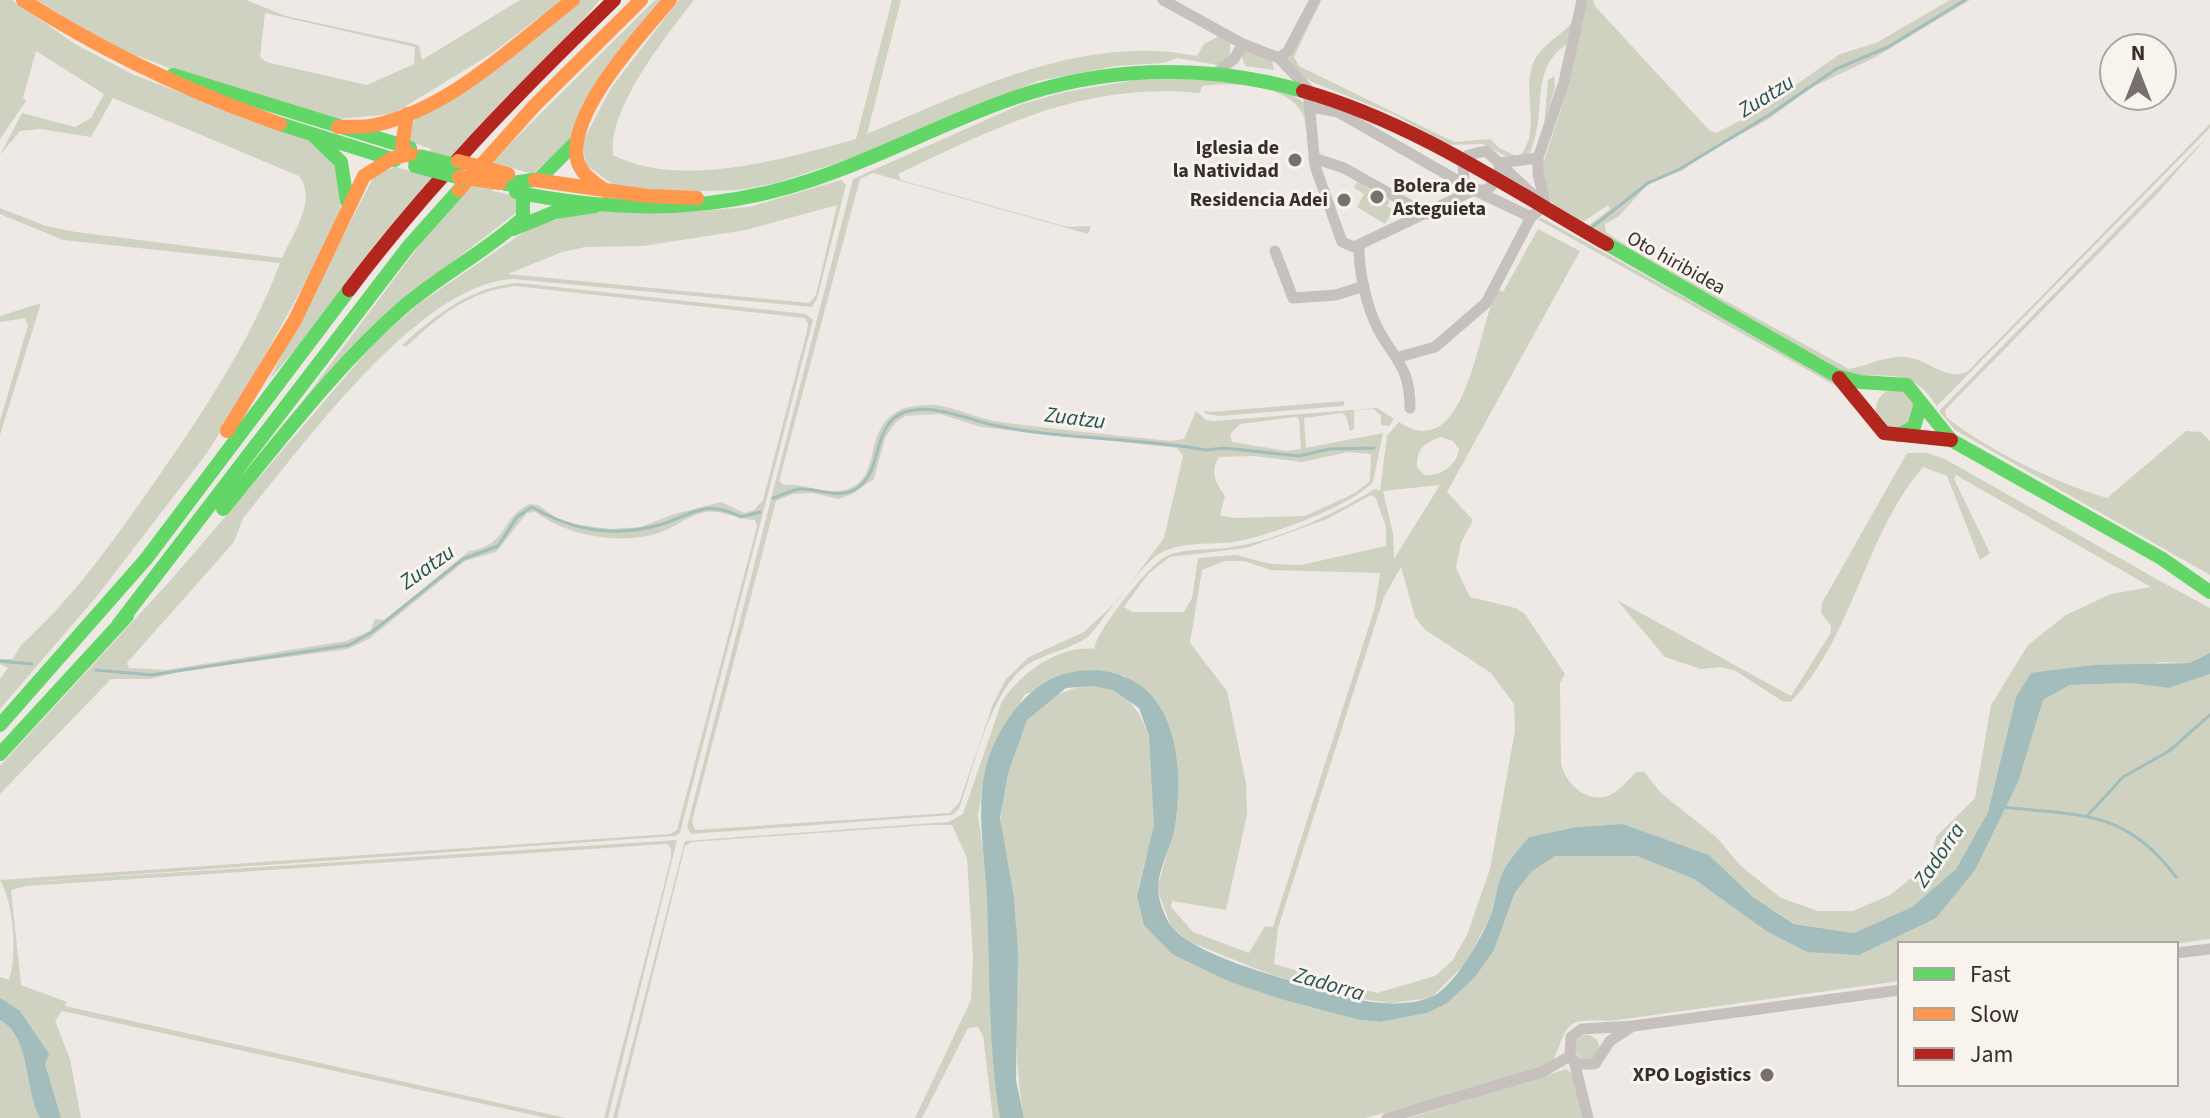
<svg xmlns="http://www.w3.org/2000/svg" width="2210" height="1118" font-family="'Source Sans 3',sans-serif">
	<rect width="100%" height="100%" fill="#eee9e4"/>
	<!-- green -->
	<path fill="#cfd2c0" fill-rule="evenodd" d="M0 0H12L75 44 134 75 319 144 342 174 340 209 324 248 242 397 207 453 97 596 0 709V679L8 668 0 664V659H13L21 645C77 594 113 541 156 480 203 412 251 341 280 263L63 240 0 214V208L46 226 76 232 282 258C292 235 318 199 299 176L113 98 91 137 40 129 20 131 0 155 22 113 75 127 91 118 104 94 36 51 23 98 26 101 0 139Z
		M37 0H246L286 16 419 45 422 60 520 0H562L491 54 393 114 338 119 177 71 133 54 96 37ZM265 13 415 47 414 64 367 85 266 62 260 57Z
		M578 0H600L269 380 374 176 395 167 418 173 431 149 409 141 407 126Z
		M655 0H665L567 144 532 174 506 166 492 191 516 196 517 212 451 263 271 444 421 243 507 147Z
		M679 0H694C666 36 608 108 613 155 681 190 787 158 856 139L892 0H901L867 134C970 91 1082 33 1197 56L1204 44 1219 36 1230 41V59L1218 65 1177 58 1163 63 1116 66 1038 81 861 155 776 183 738 190 667 192 615 186 586 165 582 143 611 88Z
		M1318 0H1321L1294 57 1299 66 1444 137 1455 142 1490 139 1499 148 1518 157C1542 135 1523 93 1532 66 1540 44 1561 37 1574 20L1569 43C1526 69 1550 114 1528 157L1511 159 1483 144 1447 145 1397 116 1312 82 1287 67 1286 63Z
		M1586 0H1593L1595 6 1709 130 1716 133 1757 112 1840 54 1876 43 1950 0H1970L1874 58 1812 87 1767 120 1698 158 1685 169 1647 185 1619 216 1605 224 1606 232 1630 248 1849 369C1871 365 1890 353 1912 358 1930 362 1948 381 1967 372L2210 124V128L1937 406C1908 362 1885 382 1840 372L1584 229 1610 209 1608 205 1583 222 1562 213 1545 195 1542 167 1562 106Z
		M1246 48 1272 60 1274 70 1245 66 1241 55Z
		M1554 76 1555 87 1544 127 1548 80Z
		M1136 80C1171 78 1280 78 1304 103L1307 125 1303 129 1306 125C1300 84 1236 82 1202 86L1200 93C1085 82 998 126 898 174L901 180 1067 227 1091 226 1088 234 873 173 860 179 779 481 784 485C804 483 825 495 844 490 885 480 860 430 900 410 910 405 930 404 942 406 962 410 980 419 1001 422 1057 430 1114 435 1171 441L1184 439 1196 411 1206 420 1215 421 1377 408 1394 419 1389 426 1381 425V415L1373 409 1354 410V429L1350 431 1346 416 1342 413 1304 418 1306 448 1383 433 1373 482C1352 506 1266 537 1234 542 1211 545 1175 541 1156 556 1135 573 1108 614 1089 636 1070 650 1047 652 1027 665 990 691 974 767 959 809L952 815 691 834 687 827 853 179 1022 104 1065 92ZM940 414 981 427 1177 448 1183 456 1164 538 1117 601 1084 632 1029 657 1006 679 993 704 959 803 949 813 695 830 692 821 702 783 776 501 793 494 812 493 838 499 852 494 874 479 885 438 895 423 905 416ZM1295 417 1299 419 1301 449 1287 451 1232 442 1230 434 1240 424ZM1348 452 1371 454 1370 481 1355 493 1305 516 1234 518 1220 515 1225 496C1216 482 1209 473 1219 457L1254 456 1302 462Z
		M2210 134 2158 193 1945 410 1946 417C1987 450 2056 483 2107 498L2186 431 2201 432 2210 441V575L1955 430 1939 411Z
		M841 180 846 185 817 299 812 307 513 279C418 283 301 449 243 518L234 542 127 663 129 668 166 670 346 641 370 631 375 619 385 620 469 551C508 546 500 517 530 504L538 505 564 523 610 529 641 527 671 515 721 502 745 513 754 510 763 500 806 335 808 324 805 318 515 286C470 291 438 316 406 347L402 345C437 314 471 286 520 283L806 314 813 320 680 833 675 836 13 883 677 840 608 1118H604L671 858V848L667 844 26 886 11 890 21 985 67 1002 65 1006 566 1118H547L62 1011 55 1021 70 1059 81 1118H61C41 1074 44 1028 0 998V977L9 980C18 955 13 901 0 880L670 834 677 830 757 526 755 520C736 519 720 508 701 513 687 517 675 527 661 532 625 546 565 536 536 512L527 513 496 552 465 561 369 639 348 649 182 671 150 679H111L0 794V766L170 581 376 341 420 303 527 230 563 217 597 212 700 211 749 207ZM837 205 816 295 809 303 508 274 562 252 585 247 643 246 746 230Z
		M1357 182 1390 201 1387 206 1393 210 1385 224 1357 207 1364 194 1354 188Z
		M1542 218 1832 379 1847 392 1855 409 1836 386 1537 219Z
		M1538 229 1580 251 1447 492 1473 520 1461 543 1456 568 1470 597 1515 608 1525 614 1565 674 1560 683 1561 762C1564 784 1589 806 1612 794 1621 789 1629 779 1636 772H1644L1661 793 1716 837 1741 866 1781 898 1818 911H1853L1890 895 1931 862 1936 837 1975 798 1991 705 2028 645 2066 615 2111 594 2151 587 1956 475 1954 479 1990 553 1980 560 1947 476 1923 467C1864 536 1854 635 1791 702L1782 701 1736 671 1721 667 1701 669 1665 657 1617 600 1791 696 1830 634 1831 626 1821 613 1822 603 1907 453H1927L1945 459 2160 581 2210 608V653L2189 663 2161 662 2016 697 1988 812 1956 869 1912 907 1854 933 1795 924 1753 897 1709 855 1623 824 1576 827 1529 837 1503 873 1490 917 1466 963 1431 998 1391 1003 1338 996 1262 971 1190 942 1171 926 1157 889 1174 829 1177 767 1124 675 1025 694 986 767 978 815 986 871 994 1065 1000 1118H993L983 1036 978 1027 968 1028 922 1118H915L971 1000 973 958 967 858 952 825H929L692 842 685 846 617 1118H613L685 841 948 822 963 814 1002 701C1021 673 1059 645 1095 649 1093 634 1150 564 1165 557 1185 547 1211 551 1232 547 1282 539 1332 515 1375 489L1380 491 1387 436 1399 422C1468 468 1478 321 1498 289L1503 292ZM1440 437 1453 441 1459 449C1456 466 1442 476 1424 475L1417 467C1417 448 1423 444 1440 437ZM1440 485 1394 559 1393 533 1383 491ZM1371 495 1376 498 1386 527V546L1301 565 1271 564 1236 555 1198 558 1192 598 1184 612H1132L1124 607 1149 573 1170 557 1246 548 1327 519ZM1225 561H1244L1271 570 1380 573 1375 607 1273 927 1265 926 1249 953 1193 932 1171 907 1172 901 1226 910 1247 815 1246 783 1227 691 1190 643 1202 570ZM1401 567 1415 617 1424 629 1491 673 1514 704 1515 731 1490 869 1467 935 1452 961 1435 976 1377 993 1274 964 1278 928 1384 597Z
		M41 303 0 435V421L28 325 25 318 0 322V316Z
		M1876 409a20 20 0 1 1 40 0a20 20 0 1 1-40 0Z
		M1345 401 1343 406 1219 416 1206 414 1204 410 1210 412Z
		M2210 674V939L2174 944H1900V981L1610 1021C1564 1019 1570 1021 1553 1061L1531 1071 1366 1118H1024C1011 1050 1020 980 1015 912 1013 880 999 846 1001 815 1003 786 1012 748 1026 722 1038 702 1066 688 1087 686 1154 681 1161 777 1154 825 1150 849 1141 872 1137 896L1228 981 1360 1020 1380 1022 1427 1013 1494 950 1515 894 1530 872 1555 856H1637L1694 879 1766 931 1807 952 1936 918 2043 700 2070 685 2131 683 2168 688Z
		M0 1020C31 1036 24 1091 40 1118H0Z
		M1575 1047a12 12 0 1 1 24 0a12 12 0 1 1-24 0Z
		M1566 1069 1579 1079 1582 1118H1409Z"/>
	<!-- water -->
	<path fill="#a2bdbc" d="M2210 653V674L2168 688 2131 683 2070 685 2043 700 2018 782 1975 870 1936 918 1859 955 1807 952 1766 931 1694 879 1637 856H1555L1531 872 1515 893 1494 950 1475 977 1447 1003 1427 1013 1380 1022 1360 1020 1281 999 1228 981 1172 954 1144 925 1137 896 1154 825 1149 736 1139 708 1113 690 1093 686 1066 688 1027 720 1008 773 1000 818 1014 898 1018 952 1016 1080 1024 1118H1000C988 1046 990 972 987 899 985 855 976 815 985 771 993 732 1028 681 1068 673 1098 666 1129 672 1151 695 1181 728 1182 789 1174 831 1170 849 1159 868 1158 887 1157 897 1166 921 1173 928 1200 957 1270 974 1309 986 1344 998 1392 1011 1429 998 1453 990 1481 939 1490 917 1496 903 1496 887 1502 874 1508 861 1520 848 1529 837L1576 827 1623 824 1709 855 1753 897 1794 924 1854 933 1912 907 1956 869 1988 812 2016 697 2031 673 2094 665 2189 663Z
		M0 998 20 1011 49 1054 45 1064 61 1118H40C24 1091 31 1036 0 1020Z"/>
	<g fill="none" stroke-linecap="round" stroke-linejoin="round">
		<!-- stream -->
		<path stroke="#a2bdbc" stroke-width="3" d="M1591 228 1648 183 1680 169 1772 113 1836 69 1888 47 1965 0
			M773 498C782 495 793 489 802 489 820 489 839 499 856 489 882 473 872 433 897 416 924 399 966 419 993 425 1061 440 1136 437 1206 450L1224 448 1299 456 1329 449 1374 448
			M0 661 32 664
			M96 670 151 675 349 645 372 632 463 559 498 546 517 517 532 507C571 530 613 538 659 525 694 515 703 498 741 517L760 512
			M2003 807C2081 816 2125 809 2176 877
			M2087 816 2123 777 2169 751 2210 715"/>
		<!-- street -->
		<path stroke="#c7c1bd" stroke-width="11" d="M1163 0 1243 44
			M1279 58 1288 51 1315 0
			M1216 73 1234 59 1243 44 1279 58 1308 89 1315 166 1342 242 1354 247 1474 190H1487L1500 177 1499 163
			M1311 107 1338 112 1474 190 1531 217
			M1314 158 1344 168 1426 214
			M1499 163 1538 158
			M1464 182 1463 162 1468 155 1486 151 1541 202
			M1546 207 1538 174V158L1564 82 1582 0
			M1359 247C1359 273 1366 304 1377 327 1394 360 1410 365 1410 408
			M1275 251 1293 298 1336 295 1364 286
			M1399 357 1435 347 1486 303 1531 217 1537 212
			M2176 953 2210 949
			M1633 1026 1610 1041 1595 1064H1579L1570 1056 1571 1037 1582 1029 1633 1026 1900 990
			M1574 1061 1588 1118
			M1387 1118 1542 1072 1570 1056"/>
		<!-- fast -->
		<path stroke="#63d668" stroke-width="14" d="M173 75 410 148
			M280 124 395 160
			M313 135 341 162 347 201
			M506 184 539 179 577 141
			M516 192C602 210 688 213 774 191 853 171 924 131 1000 103 1097 66 1204 62 1303 91
			M513 229 555 212 595 206
			M1607 244 1837 376 1860 382 1907 385 1951 440 2161 558 2210 592
			M1899 435 1914 427 1921 403
			M223 509C280 441 334 368 401 309 439 276 485 252 523 218V194L504 179
			M118 625 408 247 459 190
			M0 725 146 559 349 290
			M0 754 127 616"/>
		<!-- slow -->
		<path stroke="#ff974d" stroke-width="14" d="M23 0C104 52 189 92 280 124
			M407 114 402 147 417 161
			M338 127C350 126 363 128 375 125 450 109 514 45 573 0
			M535 180 647 196 697 198
			M459 190 535 105 641 0
			M606 191C595 183 580 174 577 159 568 112 641 34 670 0
			M227 431 295 320 364 176 391 159 405 155 423 157"/>
		<!-- jam -->
		<path stroke="#b3261e" stroke-width="14" d="M1303 91C1413 122 1509 188 1607 244
			M349 290C428 185 520 91 614 0
			M1839 378 1884 433 1951 440"/>
		<!-- fast-bridge -->
		<path stroke="#63d668" stroke-width="14" d="M423 157 451 164 465 163
			M415 166 465 179"/>
		<!-- slow-bridge -->
		<path stroke="#ff974d" stroke-width="14" d="M458 161 508 174
			M459 177 500 183"/>
	</g>
	<!-- markers -->
	<g fill="#77706c" stroke="#f9f3ed" stroke-width="3">
		<circle cx="1295" cy="160" r="8"/>
		<circle cx="1377" cy="197" r="8"/>
		<circle cx="1344" cy="200" r="8"/>
		<circle cx="1767" cy="1075" r="8"/>
	</g>
	<g text-anchor="middle" dominant-baseline="central" stroke-width="6" stroke-linejoin="round" paint-order="stroke">
		<!-- poi labels -->
		<g font-size="20" font-weight="bold" fill="#372f2b" stroke="#f9f3ed" text-anchor="end">
			<text x="1279" y="148">Iglesia de<tspan x="1279" dy="23">la Natividad</tspan></text>
			<text x="1393" y="186" text-anchor="start">Bolera de<tspan x="1393" dy="23">Asteguieta</tspan></text>
			<text x="1328" y="200">Residencia Adei</text>
			<text x="1751" y="1075">XPO Logistics</text>
		</g>
		<!-- street labels -->
		<g font-size="20" fill="#372f2b" stroke="#f9f3ed">
			<text transform="translate(1676 263) rotate(29)">Oto hiribidea</text>
		</g>
		<!-- water labels -->
		<g font-size="22" font-style="italic" fill="#255255" stroke="#f9f3ed">
			<text transform="translate(1766 96) rotate(-32)">Zuatzu</text>
			<text transform="translate(1075 418) rotate(7)">Zuatzu</text>
			<text transform="translate(427 567) rotate(-35)">Zuatzu</text>
			<text transform="translate(1939 855) rotate(-56)">Zadorra</text>
			<text transform="translate(1329 984) rotate(16)">Zadorra</text>
		</g>
	</g>
	<!-- legend -->
	<rect x="1898" y="942" width="280" height="144" fill="#f9f3ed" stroke="#aba59f" stroke-width="2"/>
	<rect x="1914" y="968" width="40" height="12" fill="#63d668" stroke="#aba59f" stroke-width="2"/>
	<text x="1970" y="982" font-size="24" fill="#372f2b">Fast</text>
	<rect x="1914" y="1008" width="40" height="12" fill="#ff974d" stroke="#aba59f" stroke-width="2"/>
	<text x="1970" y="1022" font-size="24" fill="#372f2b">Slow</text>
	<rect x="1914" y="1048" width="40" height="12" fill="#b3261e" stroke="#aba59f" stroke-width="2"/>
	<text x="1970" y="1062" font-size="24" fill="#372f2b">Jam</text>
	<!-- north arrow -->
	<g transform="translate(2138 72)"><circle r="38" fill="#f9f3ed" stroke="#aba59f" stroke-width="2"/>
	<path d="M0-6L14 30L0 20L-14 30Z" fill="#77706c"/>
	<text y="-12" font-size="22" font-weight="bold" text-anchor="middle" fill="#372f2b">N</text>
	</g>
</svg>
